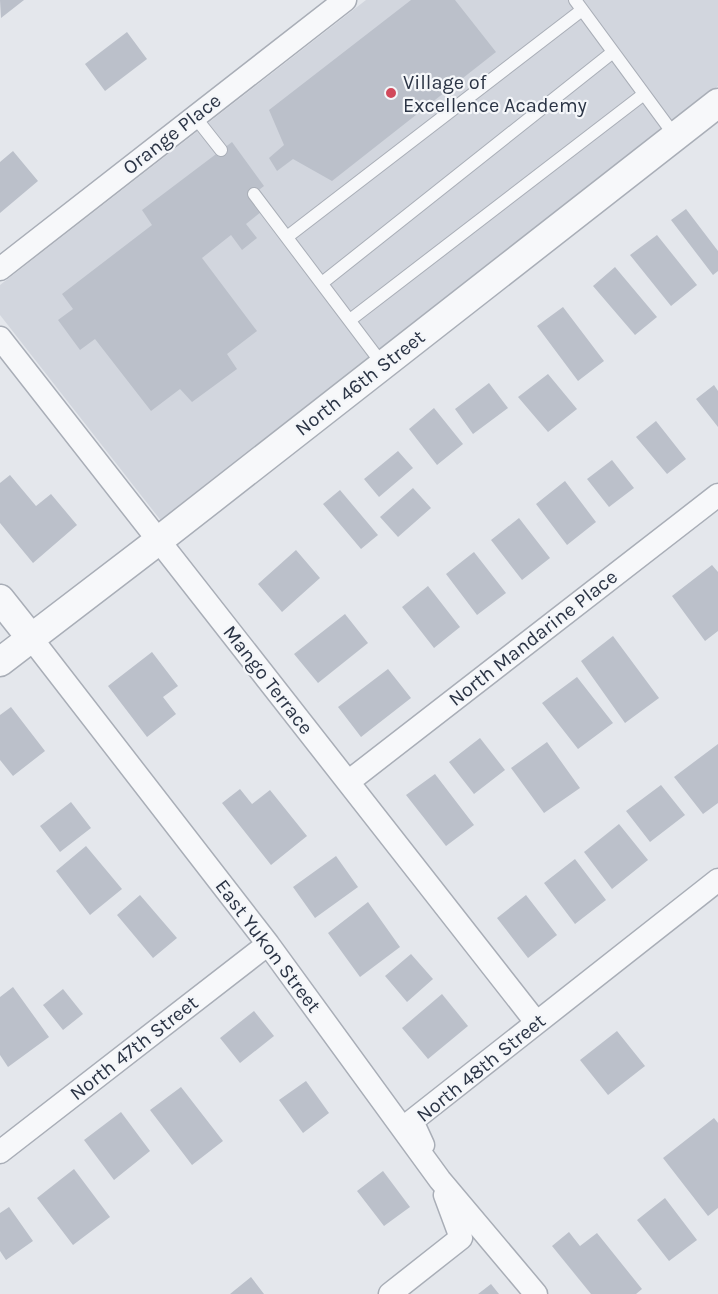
<svg xmlns="http://www.w3.org/2000/svg" width="718" height="1294" font-family="Karla,sans-serif">
	<rect width="100%" height="100%" fill="#e4e7ec"/>
	<!-- built -->
	<path fill="#d2d6de" d="M366 0H718V86L162 522 0 315V285Z"/>
	<!-- building -->
	<path fill="#bbc0ca" d="M0 0H24L1 18Z
		M411 0H455L496 52 332 181 293 159 277 171 269 158 284 145 269 110Z
		M127 32 147 59 105 91 85 64Z
		M232 142 264 186 250 197 261 212 246 224 257 238 242 250 231 235 202 258 257 331 227 354 237 369 192 402 180 389 151 411 95 339 80 350 58 320 73 309 62 294 152 225 142 210Z
		M13 151 38 181 0 213V162Z
		M686 209 718 251V271L713 275 671 220Z
		M657 235 697 285 671 306 630 255Z
		M615 267 657 317 635 335 593 286Z
		M563 307 604 361 578 381 537 326Z
		M548 374 577 409 548 432 518 397Z
		M489 383 508 408 473 434 455 409Z
		M714 385 718 391V427L696 399Z
		M434 408 463 444 437 465 409 429Z
		M656 421 686 459 667 474 636 437Z
		M398 451 413 468 379 497 364 479Z
		M612 460 634 488 609 507 587 479Z
		M10 475 36 506 51 494 77 525 33 563 0 523V483Z
		M565 481 596 522 567 545 536 504Z
		M413 488 431 508 398 537 380 517Z
		M340 490 378 535 361 549 323 504Z
		M519 518 550 558 522 580 491 540Z
		M296 550 320 578 282 612 258 584Z
		M474 552 506 593 477 615 446 574Z
		M712 565 718 572V631L705 641 672 596Z
		M428 586 460 627 434 648 402 607Z
		M345 614 368 643 318 683 294 654Z
		M613 636 659 698 625 723 581 661Z
		M152 652 178 686 163 697 176 714 147 737 108 686Z
		M388 669 411 698 361 737 338 707Z
		M577 677 613 723 578 749 542 703Z
		M11 707 45 751 13 776 0 760V715Z
		M480 738 505 770 474 794 449 762Z
		M547 742 580 788 544 813 511 768Z
		M718 744V803L703 814 674 777Z
		M435 774 474 825 446 846 406 795Z
		M661 785 685 815 650 842 626 811Z
		M240 789 252 804 270 790 307 836 271 865 222 803Z
		M71 802 91 828 60 852 40 826Z
		M619 824 648 860 612 889 584 852Z
		M86 846 122 889 90 915 56 871Z
		M336 856 358 887 315 918 293 887Z
		M575 859 606 900 575 924 544 883Z
		M140 895 177 938 153 958 117 915Z
		M526 895 557 935 528 958 497 918Z
		M368 902 400 947 360 977 328 933Z
		M411 954 433 979 407 1002 385 976Z
		M13 987 49 1037 8 1067 0 1055V997Z
		M63 989 83 1014 63 1030 43 1005Z
		M442 994 468 1026 428 1059 402 1028Z
		M254 1011 274 1036 240 1063 220 1038Z
		M617 1031 645 1066 608 1095 580 1060Z
		M306 1081 329 1113 303 1133 279 1100Z
		M181 1087 223 1141 192 1165 150 1110Z
		M121 1112 150 1151 114 1180 84 1140Z
		M714 1118 718 1123V1208L708 1216 663 1158Z
		M74 1169 110 1217 73 1245 37 1198Z
		M383 1171 410 1207 384 1226 357 1191Z
		M665 1198 697 1240 669 1261 637 1220Z
		M9 1207 33 1241 6 1260 0 1251V1213Z
		M569 1232 580 1246 597 1233 642 1289 636 1294H591L552 1246Z
		M251 1277 264 1294H230Z
		M491 1284 499 1294H478Z"/>
	<g fill="none" stroke-linecap="round" stroke-linejoin="round">
		<!-- service casing -->
		<g stroke="#a9aeb7" stroke-width="14">
			<path id="service" d="M575 0 675 136
				M195 117 221 150
				M254 194 383 365
				M287 237 582 10
				M322 283 613 52
				M350 320 644 94"/>
		</g>
		<!-- minor casing -->
		<g stroke="#a9aeb7" stroke-width="25">
			<path id="minor" d="M0 269 345 0
				M0 338 536 1022
				M31 638 268 944 440 1180 536 1294
				M348 782 718 495
				M423 1145 412 1121 718 880
				M0 1152 268 944
				M390 1294 461 1238 445 1195"/>
		</g>
		<!-- tertiary casing -->
		<g stroke="#a9aeb7" stroke-width="31">
			<path id="tertiary" d="M0 599 31 638
				M0 662 158 541 718 103"/>
		</g>
		<!-- service -->
		<use href="#service" stroke="#f7f8fa" stroke-width="12"/>
		<!-- minor -->
		<use href="#minor" stroke="#f7f8fa" stroke-width="22"/>
		<!-- tertiary -->
		<use href="#tertiary" stroke="#f7f8fa" stroke-width="28"/>
	</g>
	<!-- markers -->
	<circle fill="#d1495b" stroke="#f4f6f9" stroke-width="2" cx="391" cy="93" r="6"/>
	<g text-anchor="middle" dominant-baseline="central" stroke-width="4.5" stroke-linejoin="round" paint-order="stroke">
		<!-- poi labels -->
		<g font-size="20" fill="#2b3445" stroke="#f4f6f9" text-anchor="start">
			<text x="403" y="82">Village of<tspan x="403" dy="23">Excellence Academy</tspan></text>
		</g>
		<!-- street labels -->
		<g font-size="20" fill="#2b3445" stroke="#f4f6f9">
			<text transform="translate(172 134) rotate(-38)">Orange Place</text>
			<text transform="translate(360 383) rotate(-38)">North 46th Street</text>
			<text transform="translate(533 638) rotate(-38)">North Mandarine Place</text>
			<text transform="translate(268 680) rotate(52)">Mango Terrace</text>
			<text transform="translate(268 946) rotate(53)">East Yukon Street</text>
			<text transform="translate(134 1048) rotate(-38)">North 47th Street</text>
			<text transform="translate(481 1068) rotate(-39)">North 48th Street</text>
		</g>
	</g>
</svg>
